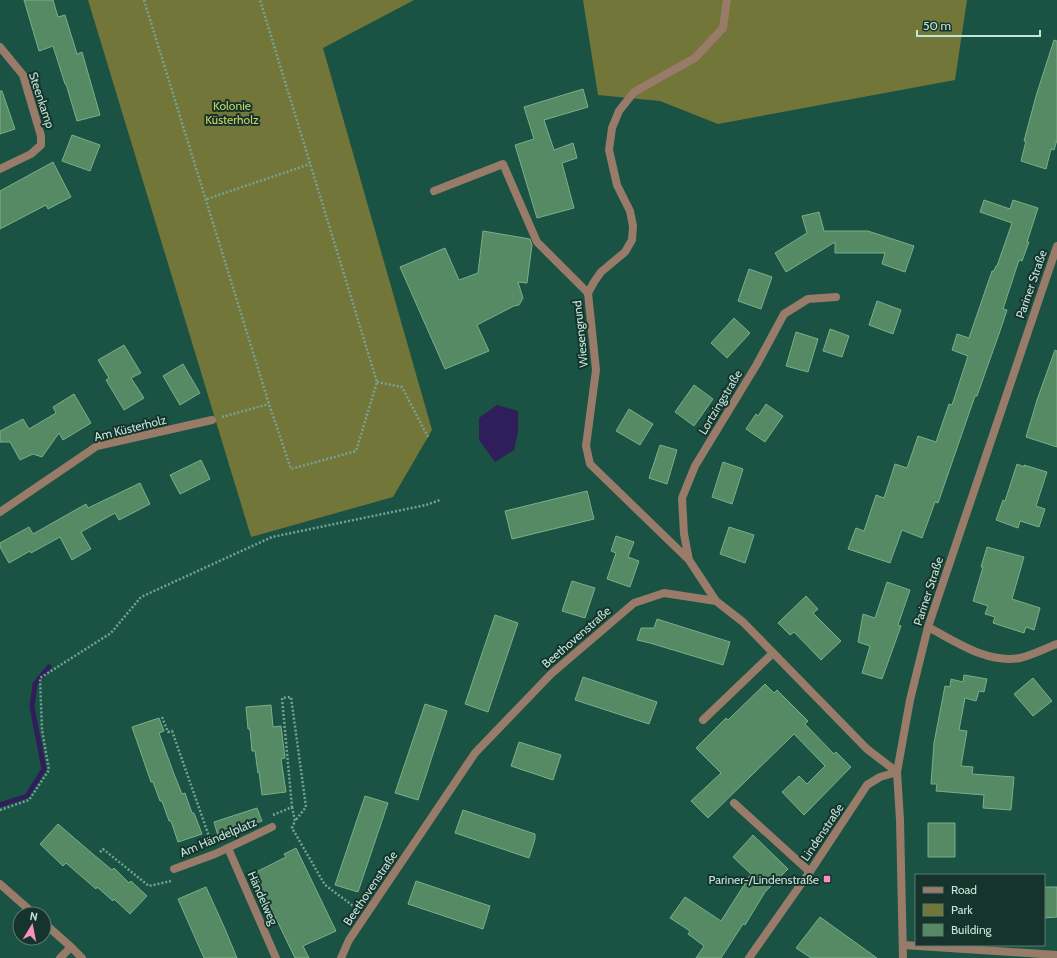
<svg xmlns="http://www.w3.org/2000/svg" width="1057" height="958" font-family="Cabin,sans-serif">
	<rect width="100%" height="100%" fill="#1a5244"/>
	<!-- green -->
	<path fill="#727639" d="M88 0H414L323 48 432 430 393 497 251 537Z
		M583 0H967L955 80 718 124 660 101 598 95Z"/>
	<!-- water -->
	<path fill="#301e5a" d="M497 405 518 411V432L514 450 495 462 479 440V418Z"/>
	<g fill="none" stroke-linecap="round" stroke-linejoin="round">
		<!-- stream -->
		<path stroke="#301e5a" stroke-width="5" d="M0 805 27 796 44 769 32 707 35 684 49 667"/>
	</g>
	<!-- building -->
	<path fill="#568a64" stroke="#7aaf88" d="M24 0H53L58 17 65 15 77 54 82 52 100 115 77 121 66 84H65L53 46 39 51Z
		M1054 40 1057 41V140L1054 150 1051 149 1046 169 1021 161 1026 141H1024L1036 96Z
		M583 89 588 107 544 120 554 150 573 143 577 158 562 163 574 208 537 218 515 145 534 139 524 107Z
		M0 91H2L15 129 0 134Z
		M72 135 100 145 90 171 62 161Z
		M53 162 71 197 48 209 46 205 0 229V191Z
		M984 200 1010 209 1013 200 1038 208 1027 242H1029L1022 261 1019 260 1003 309 1007 310 1000 331 977 396H975L938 503 935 502 922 538 902 530 890 563 848 549 856 528 864 531 876 495 884 498 895 464 907 468 918 436 936 442 949 404 952 405 968 356 952 350 957 334 969 338 992 271H994L996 266H997L1012 223 980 212Z
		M819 212 824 231H868L914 246 905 272 882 264 885 253H835V242L786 272 775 253 807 233 802 216Z
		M483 231 530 239 532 245 527 283 518 282 523 298 519 305 514 306 477 325 489 351 445 369 400 267 445 248 459 280 478 273Z
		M749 269 772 277 761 309 738 301Z
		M877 301 901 310 893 334 869 325Z
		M734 318 750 333 727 358 711 343Z
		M830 329 849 336 842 357 823 351Z
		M796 332 818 339 808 372 786 366Z
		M124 345 141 373 131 378 144 398 124 410 106 380 109 378 98 360Z
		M1055 350 1057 351V447L1026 437 1037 400Z
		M183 364 200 393 180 405 163 376Z
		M694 385 713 399 694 426 675 412Z
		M74 394 91 423 63 440 59 433 42 457 33 454 20 460 10 442H0V431L23 419 29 429 56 413 53 407Z
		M766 404 783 416 765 442 746 429 756 414 758 416Z
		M629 409 653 424 640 445 616 431Z
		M660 445 677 450 667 484 649 478Z
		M201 460 210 479 180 494 170 475Z
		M723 462 743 469 732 504 712 497Z
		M1017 464 1024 467V465L1047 472 1036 506 1045 509 1039 527 1020 521 1018 528 996 520 1003 500 1005 501Z
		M140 483 150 504 119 520 115 513 81 532 91 549 72 560 60 537 31 553 30 551 9 563 0 547V543L29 527 33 534 86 504 88 508Z
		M587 491 594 519 512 539 505 511Z
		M729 527 754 535 745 563 720 554Z
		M616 536 634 542 628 557 639 561 630 587 607 579 616 553 611 551Z
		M987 547 1024 557 1012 599 1040 608 1034 630 1026 627 1024 633 993 623 995 617 985 614 988 606 973 601 983 567H981Z
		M572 581 595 588 585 618 562 611Z
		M887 582 910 590 898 625 901 626 882 679 862 673 870 646 858 642 863 614 875 618Z
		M806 596 818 609 813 613 841 641 821 660 794 632 790 635 778 623Z
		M495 615 518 623 488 712 465 704Z
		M657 619 730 642 723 665 650 643 637 640 641 628H654Z
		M964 675 987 679 984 692 979 691 976 701 965 698 959 730 967 731 961 766 973 767 972 774 1014 777 1011 810 983 808 984 795 936 791 937 784H931L934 743 945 686 950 687 951 679 963 682Z
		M583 677 657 702 649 724 575 700Z
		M1033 678 1052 701 1033 716 1014 694Z
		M765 684 774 693 777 690 808 721 805 724 834 754 836 752 851 767 804 815 782 792 799 776 807 784 825 766 794 734 708 818 691 801 721 773 696 748 726 718 728 720Z
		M425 704 447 711 418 800 395 793Z
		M271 705 273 727 281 726 285 758 281 759 286 792 262 795 259 772 258 773 255 751H252L250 729H248L246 707Z
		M159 718 164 731 159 733 174 774 182 794 185 793 192 813H194L202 834 178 842 171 821H169L162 801H160L153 782H151L132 727Z
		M519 742 561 755 553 780 511 766Z
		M365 796 388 803 358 892 335 885Z
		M257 808 262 821 218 836 214 822Z
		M463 810 535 834V839L529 858 455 833Z
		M928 823H955V857H928Z
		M58 824 94 855 112 870 114 868 129 883 131 881 147 896 130 914 114 899 113 901 97 887 96 889 66 863 63 866 40 844Z
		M753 835 788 869 765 892 745 925 743 924 721 958H696L704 946 688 934 690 931 670 918 685 897 721 921 751 874 733 857Z
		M296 848 336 931 303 946 309 958H295L254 873 286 857 284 854Z
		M416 881 490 906 483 929 408 904Z
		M206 887 225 929 237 958H204L178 899Z
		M1044 887H1057V917L1044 918Z
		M820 917 877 958H811L796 948Z"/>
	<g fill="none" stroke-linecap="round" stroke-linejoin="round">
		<!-- path -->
		<path stroke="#75a295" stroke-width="2.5" stroke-dasharray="2 2" stroke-linecap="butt" d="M144 0 269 404 291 469 356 451 377 382 260 0
			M207 199 310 164
			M377 382 402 387 428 437
			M222 417 269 404
			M162 717 168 732 172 731 211 842
			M292 807 295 821 292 828 325 885 356 908
			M0 810 29 800 49 770 42 730 40 678 111 633 141 597 272 537 426 505 440 500
			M273 815 292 807 282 698 291 697 306 807 295 821
			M100 852 103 849 149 886 171 881"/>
		<!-- service -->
		<path stroke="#997b69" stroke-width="8" d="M588 293 594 282 601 272 625 252 632 240 633 226 630 211 617 185 609 150 612 128 619 111 634 92 695 58 723 28 727 0
			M703 720 773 653
			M734 803 810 872"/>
		<!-- minor -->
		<path stroke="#997b69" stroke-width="8" d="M0 47 23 75 41 136V145L31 154 0 169
			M434 191 503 164 537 242 588 293 596 370 586 446 590 464 689 560 716 601
			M0 512 97 446 212 420
			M689 560 684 534 682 498 695 466 757 364 784 314 808 299 836 297
			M928 627C955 641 987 664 1020 658 1031 656 1046 648 1057 644
			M228 848 276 958
			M174 869 215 854 272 827
			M0 884 34 914
			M44 923 71 947 82 958
			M903 945 1057 955
			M60 958 71 947
			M341 958 349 940 475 753 551 674 634 603 664 593 716 601 743 622 867 749 897 772"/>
		<!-- tertiary -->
		<path stroke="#997b69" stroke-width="8" d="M749 958 813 867 867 785 880 777 897 772
			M903 958 900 820 897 772 910 700 928 627 1057 246"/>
	</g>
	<!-- markers -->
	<rect fill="#fd8ec0" stroke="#16342b" stroke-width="1.5" x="823" y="875" width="8" height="8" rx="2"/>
	<g text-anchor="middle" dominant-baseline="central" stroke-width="4" stroke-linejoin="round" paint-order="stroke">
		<!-- street labels -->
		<g font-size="12" fill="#c2e5d9" stroke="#16342b">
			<text transform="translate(42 100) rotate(72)">Steenkamp</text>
			<text transform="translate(1031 284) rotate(-71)">Pariner Straße</text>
			<text transform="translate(580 334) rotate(-96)">Wiesengrund</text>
			<text transform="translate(720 402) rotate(-59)">Lortzingstraße</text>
			<text transform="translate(130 428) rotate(-14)">Am Küsterholz</text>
			<text transform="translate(928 591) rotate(-72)">Pariner Straße</text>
			<text transform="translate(576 637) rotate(-41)">Beethovenstraße</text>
			<text transform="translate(822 832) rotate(-56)">Lindenstraße</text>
			<text transform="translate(218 837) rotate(-23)">Am Händelplatz</text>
			<text transform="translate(370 888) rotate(-56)">Beethovenstraße</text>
			<text transform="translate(263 898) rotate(66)">Händelweg</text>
		</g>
		<!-- park labels -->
		<g font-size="12" fill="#cbd265" stroke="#16342b">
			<text x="232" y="105">Kolonie<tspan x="232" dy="14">Küsterholz</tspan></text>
		</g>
		<!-- poi labels -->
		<g font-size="12" fill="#c2e5d9" stroke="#16342b" text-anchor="end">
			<text x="819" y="879">Pariner-/Lindenstraße</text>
		</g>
	</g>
	<!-- legend -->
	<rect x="915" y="874" width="130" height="72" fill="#16342b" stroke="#5b7b71"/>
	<rect x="923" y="887" width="20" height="6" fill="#997b69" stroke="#5b7b71"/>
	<text x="951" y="894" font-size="12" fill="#c2e5d9">Road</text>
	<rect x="923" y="904" width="20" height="12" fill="#727639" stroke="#5b7b71"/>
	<text x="951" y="914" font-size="12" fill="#c2e5d9">Park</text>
	<rect x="923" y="924" width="20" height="12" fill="#568a64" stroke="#5b7b71"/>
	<text x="951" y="934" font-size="12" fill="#c2e5d9">Building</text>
	<!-- north arrow -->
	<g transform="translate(32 926) rotate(10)"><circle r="19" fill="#16342b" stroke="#5b7b71"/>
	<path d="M0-3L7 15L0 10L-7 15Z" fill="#fd8ec0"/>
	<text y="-6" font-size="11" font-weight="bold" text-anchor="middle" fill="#c2e5d9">N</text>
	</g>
	<!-- scale -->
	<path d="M917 30v6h123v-6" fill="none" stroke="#c2e5d9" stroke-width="2"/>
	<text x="923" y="30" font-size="12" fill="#c2e5d9" stroke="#16342b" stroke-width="3" paint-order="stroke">50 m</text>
</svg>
